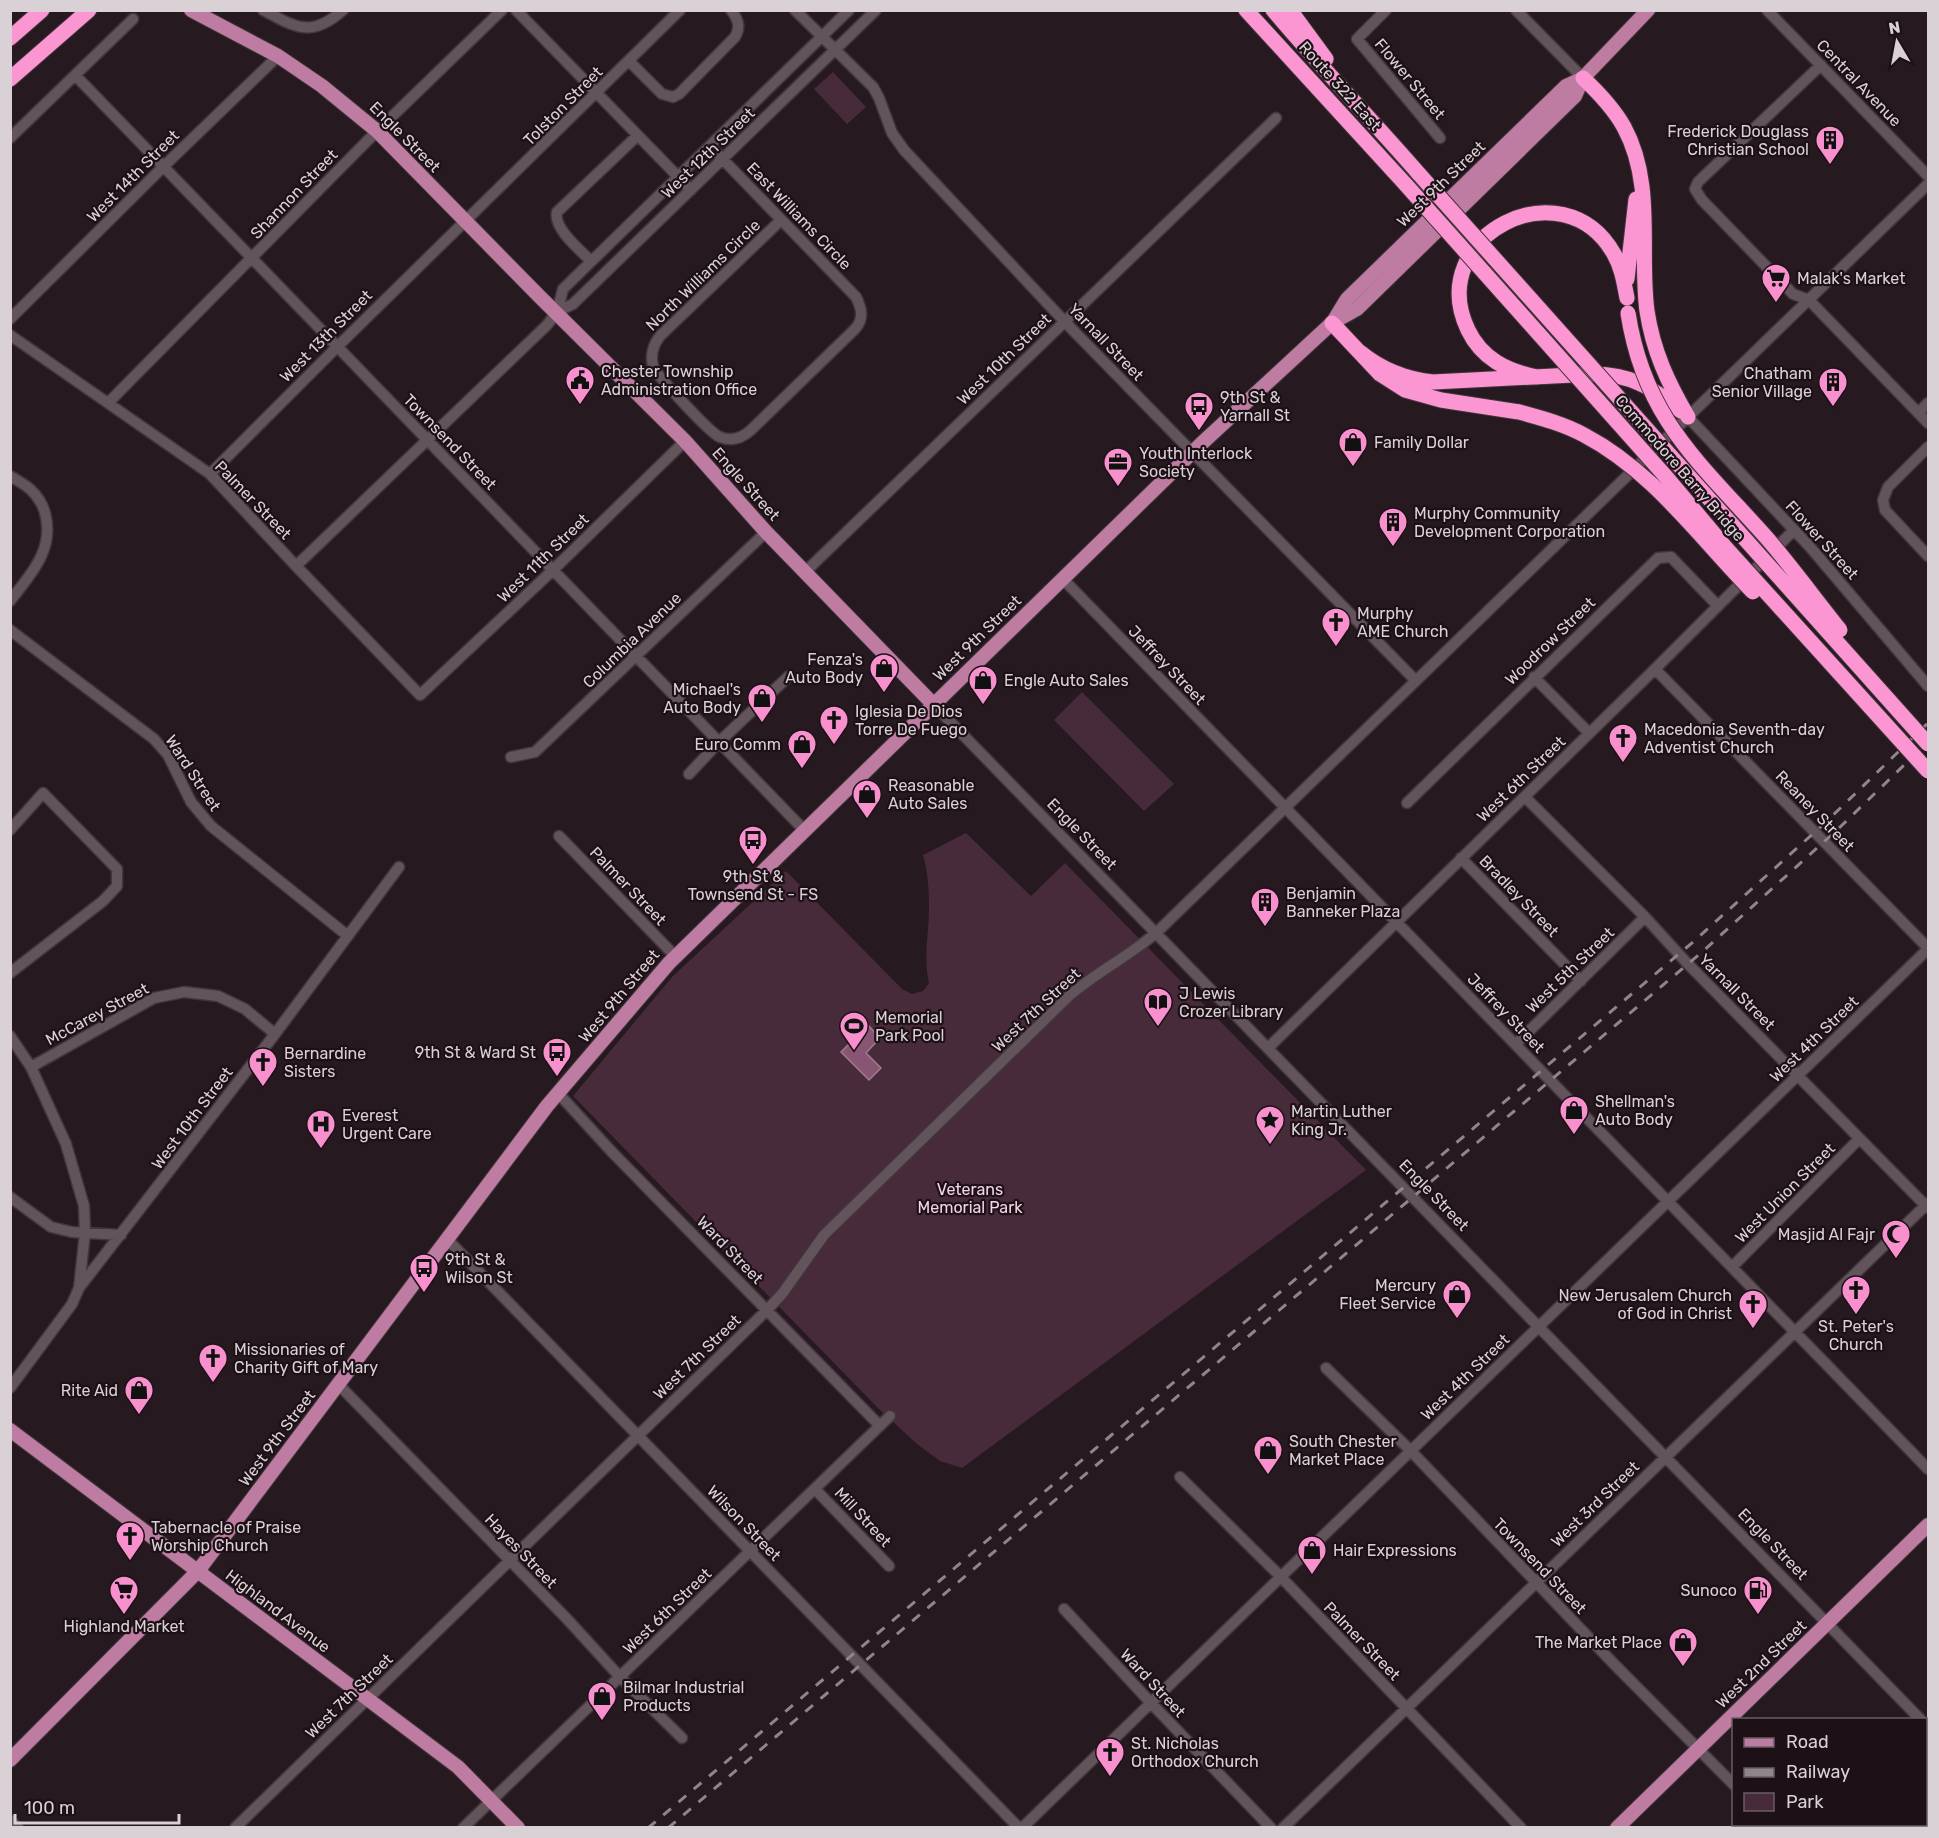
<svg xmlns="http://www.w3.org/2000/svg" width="1939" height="1838" font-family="Rubik,sans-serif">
	<rect width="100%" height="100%" fill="#261920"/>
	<!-- green -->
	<path fill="#472b3b" d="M833 72 866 107 847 124 814 89Z
		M1082 692 1174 784 1144 811 1054 720Z
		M966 833 1031 896 1065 863 1366 1170 962 1468 940 1461 917 1444 878 1408 573 1096 672 977 786 871 902 989 912 994 923 991 929 983C923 957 929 933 929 907 929 890 928 872 923 855Z"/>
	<!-- water -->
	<path fill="#885572" stroke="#a17a90" stroke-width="1.5" d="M868 1025 880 1038 866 1053 881 1068 869 1080 841 1052Z"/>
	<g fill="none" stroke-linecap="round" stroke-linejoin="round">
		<!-- minor casing -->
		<g stroke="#40363b" stroke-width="13">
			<path id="minor" d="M263 10C296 28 312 38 343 10
				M516 10 691 190
				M795 10 873 87 879 98 892 133 904 150 1064 321 1416 681
				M1386 10 1357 39 1440 138
				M1516 10 1583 78
				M1767 10 1928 176
				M629 61 662 94 673 97 679 94 735 37C741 27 738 19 731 10
				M1821 65 1698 182 1695 189 1702 200 1793 294 1809 300 1928 423
				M75 75 804 830
				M10 138 133 19
				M710 146 856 297C862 309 864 319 855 329L751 430C742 438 732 442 720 437 711 434 656 375 653 366 650 354 653 345 660 336L781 220
				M591 261C580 250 553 228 557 212L637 136
				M557 312 563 289 849 10
				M10 319 163 167 278 56
				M10 335 210 474 296 566 420 695 553 570 685 441
				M109 402 377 131 502 10
				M1918 413 1928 403
				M1688 417 1810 547 1928 686
				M1928 447 1888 487 1883 500 1885 510 1928 556
				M210 474 337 347 680 10
				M10 476C17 480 24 484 30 489 37 495 43 505 45 513 55 549 31 574 10 601
				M296 566 547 325 557 312 573 304 876 10
				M805 572 1276 118
				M1062 578 1928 1469
				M10 630 154 739 168 755 191 802 211 826 348 936
				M1655 669 1928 948
				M1534 677 1589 733
				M933 704 1921 1720
				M511 757 535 752 766 532
				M689 774 719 742 789 676
				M1525 797 1645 917 1687 963 1928 1208
				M1407 803 1658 558 1671 557 1718 606
				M10 830 43 793 117 869V886L103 901 10 973
				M559 836 675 956
				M1461 858 1581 981
				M10 1036 31 1067 66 1144 84 1206 85 1233 79 1288
				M1516 1044 1645 917
				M1268 1048 1655 669 1794 530
				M31 1067 154 998 184 992 218 996 245 1009 275 1034
				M558 1093 611 1151 880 1426
				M10 1197 51 1227 72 1232 121 1235
				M447 1239 1019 1828
				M1732 1267 1859 1139
				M1326 1368 1411 1451 1613 1663 1734 1785
				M338 1384 568 1620 620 1677 682 1738
				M10 1388 72 1304 79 1288 275 1034 399 867
				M1180 1477 1281 1577 1521 1828
				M815 1489 889 1566
				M1064 1609 1151 1703 1271 1828
				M10 1820 18 1828
				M1772 1824 1775 1828
				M235 1828 767 1310 782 1294 824 1235 1070 995C1097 972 1129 956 1156 933L1928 184
				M463 1828 890 1416
				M1022 1828 1928 949
				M1283 1828 1928 1203"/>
		</g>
		<!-- major casing -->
		<g stroke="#40363b" stroke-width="16">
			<path id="major" d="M191 10 278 56 322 86 377 131 539 296 685 441 766 532 933 704
				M1333 322 1347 299 1566 86 1583 78
				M10 1430 458 1767 518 1828
				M10 1760 198 1571 547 1106 669 963 1201 444 1332 323 1357 309 1575 96 1583 78 1648 10
				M1617 1828 1928 1525"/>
		</g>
		<!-- highway casing -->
		<g stroke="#40363b" stroke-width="17">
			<path id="highway" d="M1246 10 1407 186
				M1273 10C1320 66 1371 119 1419 174
				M1290 10 1326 59
				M10 38 42 10
				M1583 78C1599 93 1614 109 1624 127 1655 184 1639 251 1647 311 1653 351 1668 383 1688 417
				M10 79 89 10
				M1627 279 1636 199
				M1332 323 1380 374 1405 390 1441 400 1519 412
				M1360 352C1382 370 1405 379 1433 382L1593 374C1632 374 1652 388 1681 411
				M1537 377C1507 371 1482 359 1468 330 1423 236 1563 164 1614 254 1622 268 1624 283 1627 298"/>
		</g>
		<!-- minor -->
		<use href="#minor" stroke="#63545c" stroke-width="10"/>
		<!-- major -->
		<use href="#major" stroke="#bf7ca3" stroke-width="14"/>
		<!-- highway -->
		<use href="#highway" stroke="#fc96d2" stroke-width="15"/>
		<!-- rail -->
		<path stroke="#90858b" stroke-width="3" stroke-dasharray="10 10" stroke-linecap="butt" d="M648 1828 1693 942 1827 821 1928 723
			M668 1828 1702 952 1837 830 1928 742"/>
		<!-- highway-bridge casing -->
		<g stroke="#40363b" stroke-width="17" stroke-linecap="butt">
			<path id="highway-bridge" d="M1419 174 1928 744
				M1407 186 1668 479 1726 548 1928 771
				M1628 313C1644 418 1700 463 1766 537 1792 567 1815 599 1840 630
				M1519 412C1541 418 1564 424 1584 435 1653 471 1700 538 1753 592"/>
		</g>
		<!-- highway-bridge -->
		<use href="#highway-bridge" stroke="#fc96d2" stroke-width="15"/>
	</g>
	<!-- icons -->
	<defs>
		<g id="building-pin" transform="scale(1.5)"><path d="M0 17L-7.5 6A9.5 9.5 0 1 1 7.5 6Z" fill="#f790cd" stroke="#1d1017"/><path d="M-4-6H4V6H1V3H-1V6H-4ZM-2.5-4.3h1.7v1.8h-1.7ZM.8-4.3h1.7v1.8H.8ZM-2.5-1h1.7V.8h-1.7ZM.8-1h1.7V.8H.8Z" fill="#111"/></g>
		<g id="supermarket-pin" transform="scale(1.5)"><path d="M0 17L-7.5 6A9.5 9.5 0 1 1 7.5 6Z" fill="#f790cd" stroke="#1d1017"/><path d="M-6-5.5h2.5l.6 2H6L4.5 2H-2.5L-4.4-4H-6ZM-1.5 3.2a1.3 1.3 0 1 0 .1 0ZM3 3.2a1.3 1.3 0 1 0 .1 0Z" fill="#111"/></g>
		<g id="civic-pin" transform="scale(1.5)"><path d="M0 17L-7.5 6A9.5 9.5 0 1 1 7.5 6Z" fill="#f790cd" stroke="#1d1017"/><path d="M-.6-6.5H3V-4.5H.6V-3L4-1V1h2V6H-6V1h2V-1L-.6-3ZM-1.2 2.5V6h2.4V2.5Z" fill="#111"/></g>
		<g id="bus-pin" transform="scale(1.5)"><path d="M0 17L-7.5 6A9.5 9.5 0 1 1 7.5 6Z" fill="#f790cd" stroke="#1d1017"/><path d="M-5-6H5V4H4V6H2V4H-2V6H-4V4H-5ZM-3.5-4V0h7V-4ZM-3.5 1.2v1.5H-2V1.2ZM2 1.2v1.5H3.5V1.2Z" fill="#111"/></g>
		<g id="shop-pin" transform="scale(1.5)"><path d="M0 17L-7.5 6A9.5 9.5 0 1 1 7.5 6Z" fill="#f790cd" stroke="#1d1017"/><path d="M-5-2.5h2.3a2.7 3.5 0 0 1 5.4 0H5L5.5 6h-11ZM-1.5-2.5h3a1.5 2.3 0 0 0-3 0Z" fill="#111"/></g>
		<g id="office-pin" transform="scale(1.5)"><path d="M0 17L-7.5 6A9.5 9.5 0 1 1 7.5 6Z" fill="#f790cd" stroke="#1d1017"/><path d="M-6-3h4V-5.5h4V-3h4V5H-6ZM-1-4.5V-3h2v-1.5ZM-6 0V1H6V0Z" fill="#111"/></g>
		<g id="church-pin" transform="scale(1.5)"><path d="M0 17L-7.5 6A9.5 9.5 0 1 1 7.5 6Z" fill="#f790cd" stroke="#1d1017"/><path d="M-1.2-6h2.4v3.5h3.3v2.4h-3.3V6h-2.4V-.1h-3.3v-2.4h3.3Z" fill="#111"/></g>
		<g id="library-pin" transform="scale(1.5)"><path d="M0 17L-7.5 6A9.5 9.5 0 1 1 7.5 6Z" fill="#f790cd" stroke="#1d1017"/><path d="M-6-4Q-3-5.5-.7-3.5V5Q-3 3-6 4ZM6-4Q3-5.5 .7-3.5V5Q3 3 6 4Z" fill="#111"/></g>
		<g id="stadium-pin" transform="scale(1.5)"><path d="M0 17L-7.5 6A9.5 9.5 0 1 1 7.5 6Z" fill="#f790cd" stroke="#1d1017"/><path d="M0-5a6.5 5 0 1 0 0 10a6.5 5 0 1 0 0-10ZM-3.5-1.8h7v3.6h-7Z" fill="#111"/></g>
		<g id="sight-pin" transform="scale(1.5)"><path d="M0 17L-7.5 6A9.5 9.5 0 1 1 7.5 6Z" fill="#f790cd" stroke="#1d1017"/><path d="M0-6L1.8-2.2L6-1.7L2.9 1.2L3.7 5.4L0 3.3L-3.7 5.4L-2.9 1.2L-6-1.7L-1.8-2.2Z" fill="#111"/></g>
		<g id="hospital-pin" transform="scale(1.5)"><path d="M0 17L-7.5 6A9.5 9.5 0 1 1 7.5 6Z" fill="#f790cd" stroke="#1d1017"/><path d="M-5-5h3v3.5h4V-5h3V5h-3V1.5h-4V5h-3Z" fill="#111"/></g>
		<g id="mosque-pin" transform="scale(1.5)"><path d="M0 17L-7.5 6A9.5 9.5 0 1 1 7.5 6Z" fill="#f790cd" stroke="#1d1017"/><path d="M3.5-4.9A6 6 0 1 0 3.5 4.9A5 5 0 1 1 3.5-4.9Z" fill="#111"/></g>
		<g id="fuel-pin" transform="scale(1.5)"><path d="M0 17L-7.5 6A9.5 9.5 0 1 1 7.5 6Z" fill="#f790cd" stroke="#1d1017"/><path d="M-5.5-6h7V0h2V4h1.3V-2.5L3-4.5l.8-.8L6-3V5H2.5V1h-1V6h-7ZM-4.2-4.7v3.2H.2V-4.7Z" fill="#111"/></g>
	</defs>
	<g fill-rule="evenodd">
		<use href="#building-pin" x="1830" y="140"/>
		<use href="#supermarket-pin" x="1776" y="278"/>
		<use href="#civic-pin" x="580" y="380"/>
		<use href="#building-pin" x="1833" y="382"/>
		<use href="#bus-pin" x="1199" y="406"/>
		<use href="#shop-pin" x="1353" y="442"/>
		<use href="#office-pin" x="1118" y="462"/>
		<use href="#building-pin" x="1393" y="522"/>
		<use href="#church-pin" x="1336" y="622"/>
		<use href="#shop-pin" x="884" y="668"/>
		<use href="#shop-pin" x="983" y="680"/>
		<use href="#shop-pin" x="762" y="698"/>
		<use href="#church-pin" x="834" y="720"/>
		<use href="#church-pin" x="1623" y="738"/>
		<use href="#shop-pin" x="802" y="744"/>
		<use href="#shop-pin" x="867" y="794"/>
		<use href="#bus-pin" x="753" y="840"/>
		<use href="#building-pin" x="1265" y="902"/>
		<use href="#library-pin" x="1158" y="1002"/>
		<use href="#stadium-pin" x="854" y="1026"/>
		<use href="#bus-pin" x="557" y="1052"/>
		<use href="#church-pin" x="263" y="1062"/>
		<use href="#shop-pin" x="1574" y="1110"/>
		<use href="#sight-pin" x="1270" y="1120"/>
		<use href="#hospital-pin" x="321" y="1124"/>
		<use href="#mosque-pin" x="1896" y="1234"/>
		<use href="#bus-pin" x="424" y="1268"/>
		<use href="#church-pin" x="1856" y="1290"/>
		<use href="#shop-pin" x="1457" y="1294"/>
		<use href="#church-pin" x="1753" y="1304"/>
		<use href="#church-pin" x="213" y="1358"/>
		<use href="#shop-pin" x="139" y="1390"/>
		<use href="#shop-pin" x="1268" y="1450"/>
		<use href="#church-pin" x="130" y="1536"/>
		<use href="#shop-pin" x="1312" y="1550"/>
		<use href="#supermarket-pin" x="124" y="1590"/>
		<use href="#fuel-pin" x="1758" y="1590"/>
		<use href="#shop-pin" x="1683" y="1642"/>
		<use href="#shop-pin" x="602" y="1696"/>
		<use href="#church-pin" x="1110" y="1752"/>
	</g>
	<g text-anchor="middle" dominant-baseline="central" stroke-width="4.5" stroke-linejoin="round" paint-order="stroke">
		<!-- street labels -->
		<g font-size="16" fill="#dad1d6" stroke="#1d1017">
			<text transform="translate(1410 79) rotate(50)">Flower Street</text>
			<text transform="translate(1859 83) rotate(46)">Central Avenue</text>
			<text transform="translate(1340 86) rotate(48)">Route 322 East</text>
			<text transform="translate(563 106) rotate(-45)">Tolston Street</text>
			<text transform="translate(405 137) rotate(45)">Engle Street</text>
			<text transform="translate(708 153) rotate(-44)">West 12th Street</text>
			<text transform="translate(133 176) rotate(-45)">West 14th Street</text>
			<text transform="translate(1441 184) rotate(-44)">West 9th Street</text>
			<text transform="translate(294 194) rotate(-46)">Shannon Street</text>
			<text transform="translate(799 216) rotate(46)">East Williams Circle</text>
			<text transform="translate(703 275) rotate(-44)">North Williams Circle</text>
			<text transform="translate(326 336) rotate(-45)">West 13th Street</text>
			<text transform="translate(1106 342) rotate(46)">Yarnall Street</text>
			<text transform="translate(1004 359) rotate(-44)">West 10th Street</text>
			<text transform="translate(450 442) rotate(46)">Townsend Street</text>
			<text transform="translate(1680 468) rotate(49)">Commodore Barry Bridge</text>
			<text transform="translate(746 484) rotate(48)">Engle Street</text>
			<text transform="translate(253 500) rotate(46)">Palmer Street</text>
			<text transform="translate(1822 540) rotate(48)">Flower Street</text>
			<text transform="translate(543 558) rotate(-44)">West 11th Street</text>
			<text transform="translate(977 638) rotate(-44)">West 9th Street</text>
			<text transform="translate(632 640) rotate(-44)">Columbia Avenue</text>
			<text transform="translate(1550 641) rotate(-44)">Woodrow Street</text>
			<text transform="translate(1167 665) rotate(46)">Jeffrey Street</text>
			<text transform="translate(193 773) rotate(57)">Ward Street</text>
			<text transform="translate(1521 779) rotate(-44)">West 6th Street</text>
			<text transform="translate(1815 811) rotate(46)">Reaney Street</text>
			<text transform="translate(1082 834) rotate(46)">Engle Street</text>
			<text transform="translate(628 886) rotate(46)">Palmer Street</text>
			<text transform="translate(1519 896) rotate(46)">Bradley Street</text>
			<text transform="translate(1570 970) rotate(-44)">West 5th Street</text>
			<text transform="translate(1737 992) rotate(45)">Yarnall Street</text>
			<text transform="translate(619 996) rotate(-50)">West 9th Street</text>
			<text transform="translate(1036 1010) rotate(-43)">West 7th Street</text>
			<text transform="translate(1506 1013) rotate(46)">Jeffrey Street</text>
			<text transform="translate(97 1014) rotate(-28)">McCarey Street</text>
			<text transform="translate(1814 1039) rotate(-44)">West 4th Street</text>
			<text transform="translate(192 1118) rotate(-53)">West 10th Street</text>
			<text transform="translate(1785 1193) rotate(-45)">West Union Street</text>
			<text transform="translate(1434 1195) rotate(46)">Engle Street</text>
			<text transform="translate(730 1250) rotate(46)">Ward Street</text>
			<text transform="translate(697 1357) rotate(-44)">West 7th Street</text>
			<text transform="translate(1465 1377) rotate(-44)">West 4th Street</text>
			<text transform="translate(277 1438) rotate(-53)">West 9th Street</text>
			<text transform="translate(1595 1504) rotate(-44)">West 3rd Street</text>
			<text transform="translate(863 1517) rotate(47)">Mill Street</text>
			<text transform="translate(744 1523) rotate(46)">Wilson Street</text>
			<text transform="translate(1773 1544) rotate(46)">Engle Street</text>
			<text transform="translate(521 1551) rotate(46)">Hayes Street</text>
			<text transform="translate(1540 1566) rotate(46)">Townsend Street</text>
			<text transform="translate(278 1611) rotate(37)">Highland Avenue</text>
			<text transform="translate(667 1611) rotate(-44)">West 6th Street</text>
			<text transform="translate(1362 1641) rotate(46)">Palmer Street</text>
			<text transform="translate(1761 1664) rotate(-44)">West 2nd Street</text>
			<text transform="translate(1153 1683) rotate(47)">Ward Street</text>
			<text transform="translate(349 1696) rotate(-44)">West 7th Street</text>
		</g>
		<!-- poi labels -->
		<g font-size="16" fill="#dad1d6" stroke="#1d1017" text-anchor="start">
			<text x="1809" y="131" text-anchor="end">Frederick Douglass<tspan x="1809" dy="18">Christian School</tspan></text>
			<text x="1797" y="278">Malak's Market</text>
			<text x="601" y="371">Chester Township<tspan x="601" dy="18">Administration Office</tspan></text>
			<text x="1812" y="373" text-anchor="end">Chatham<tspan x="1812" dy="18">Senior Village</tspan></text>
			<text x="1220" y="397">9th St &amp;<tspan x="1220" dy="18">Yarnall St</tspan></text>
			<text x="1374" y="442">Family Dollar</text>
			<text x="1139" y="453">Youth Interlock<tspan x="1139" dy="18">Society</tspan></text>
			<text x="1414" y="513">Murphy Community<tspan x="1414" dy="18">Development Corporation</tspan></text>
			<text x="1357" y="613">Murphy<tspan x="1357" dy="18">AME Church</tspan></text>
			<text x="863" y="659" text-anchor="end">Fenza's<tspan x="863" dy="18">Auto Body</tspan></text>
			<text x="1004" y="680">Engle Auto Sales</text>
			<text x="741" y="689" text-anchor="end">Michael's<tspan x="741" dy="18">Auto Body</tspan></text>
			<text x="855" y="711">Iglesia De Dios<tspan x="855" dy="18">Torre De Fuego</tspan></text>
			<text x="1644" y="729">Macedonia Seventh-day<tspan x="1644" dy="18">Adventist Church</tspan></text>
			<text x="781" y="744" text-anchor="end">Euro Comm</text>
			<text x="888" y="785">Reasonable<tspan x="888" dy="18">Auto Sales</tspan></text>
			<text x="753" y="876" text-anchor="middle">9th St &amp;<tspan x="753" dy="18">Townsend St - FS</tspan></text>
			<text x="1286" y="893">Benjamin<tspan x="1286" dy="18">Banneker Plaza</tspan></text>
			<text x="1179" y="993">J Lewis<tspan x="1179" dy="18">Crozer Library</tspan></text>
			<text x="875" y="1017">Memorial<tspan x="875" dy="18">Park Pool</tspan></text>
			<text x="536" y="1052" text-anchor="end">9th St &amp; Ward St</text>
			<text x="284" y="1053">Bernardine<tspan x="284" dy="18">Sisters</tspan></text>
			<text x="1595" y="1101">Shellman's<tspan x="1595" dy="18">Auto Body</tspan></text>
			<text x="1291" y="1111">Martin Luther<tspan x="1291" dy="18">King Jr.</tspan></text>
			<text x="342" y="1115">Everest<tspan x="342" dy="18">Urgent Care</tspan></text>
			<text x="1875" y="1234" text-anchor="end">Masjid Al Fajr</text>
			<text x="445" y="1259">9th St &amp;<tspan x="445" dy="18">Wilson St</tspan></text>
			<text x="1436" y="1285" text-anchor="end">Mercury<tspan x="1436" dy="18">Fleet Service</tspan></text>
			<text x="1732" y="1295" text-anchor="end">New Jerusalem Church<tspan x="1732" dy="18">of God in Christ</tspan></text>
			<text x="1856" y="1326" text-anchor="middle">St. Peter's<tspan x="1856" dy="18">Church</tspan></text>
			<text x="234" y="1349">Missionaries of<tspan x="234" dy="18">Charity Gift of Mary</tspan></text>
			<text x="118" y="1390" text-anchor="end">Rite Aid</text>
			<text x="1289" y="1441">South Chester<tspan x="1289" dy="18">Market Place</tspan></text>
			<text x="151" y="1527">Tabernacle of Praise<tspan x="151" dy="18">Worship Church</tspan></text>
			<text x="1333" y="1550">Hair Expressions</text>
			<text x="1737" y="1590" text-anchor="end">Sunoco</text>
			<text x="124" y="1626" text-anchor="middle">Highland Market</text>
			<text x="1662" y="1642" text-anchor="end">The Market Place</text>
			<text x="623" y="1687">Bilmar Industrial<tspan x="623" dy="18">Products</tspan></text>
			<text x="1131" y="1743">St. Nicholas<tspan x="1131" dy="18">Orthodox Church</tspan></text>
		</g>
		<!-- park labels -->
		<g font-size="16" fill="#f5d4e6" stroke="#1d1017">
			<text x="970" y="1189">Veterans<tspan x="970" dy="18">Memorial Park</tspan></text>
		</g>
	</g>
	<!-- border -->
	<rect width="1939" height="1838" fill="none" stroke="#dad1d6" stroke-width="24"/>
	<!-- legend -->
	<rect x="1732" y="1718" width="195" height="108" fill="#1d1017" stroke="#695d63" stroke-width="1.5"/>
	<rect x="1744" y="1738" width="30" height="9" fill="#bf7ca3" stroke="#695d63" stroke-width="1.5"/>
	<text x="1786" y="1748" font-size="18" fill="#dad1d6">Road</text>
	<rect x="1744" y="1768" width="30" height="9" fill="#90858b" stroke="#695d63" stroke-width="1.5"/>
	<text x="1786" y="1778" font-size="18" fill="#dad1d6">Railway</text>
	<rect x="1744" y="1793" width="30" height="18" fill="#472b3b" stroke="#695d63" stroke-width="1.5"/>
	<text x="1786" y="1808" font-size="18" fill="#dad1d6">Park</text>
	<!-- north arrow -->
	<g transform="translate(1897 42) rotate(350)" stroke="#1d1017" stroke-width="4.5" paint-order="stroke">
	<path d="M0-4.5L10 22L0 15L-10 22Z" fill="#dad1d6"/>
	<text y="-9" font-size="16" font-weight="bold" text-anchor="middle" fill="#dad1d6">N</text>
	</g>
	<!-- scale -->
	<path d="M15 1814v9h164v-9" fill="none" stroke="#dad1d6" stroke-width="3"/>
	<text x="24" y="1814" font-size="18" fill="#dad1d6" stroke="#1d1017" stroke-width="4.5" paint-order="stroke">100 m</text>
</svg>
